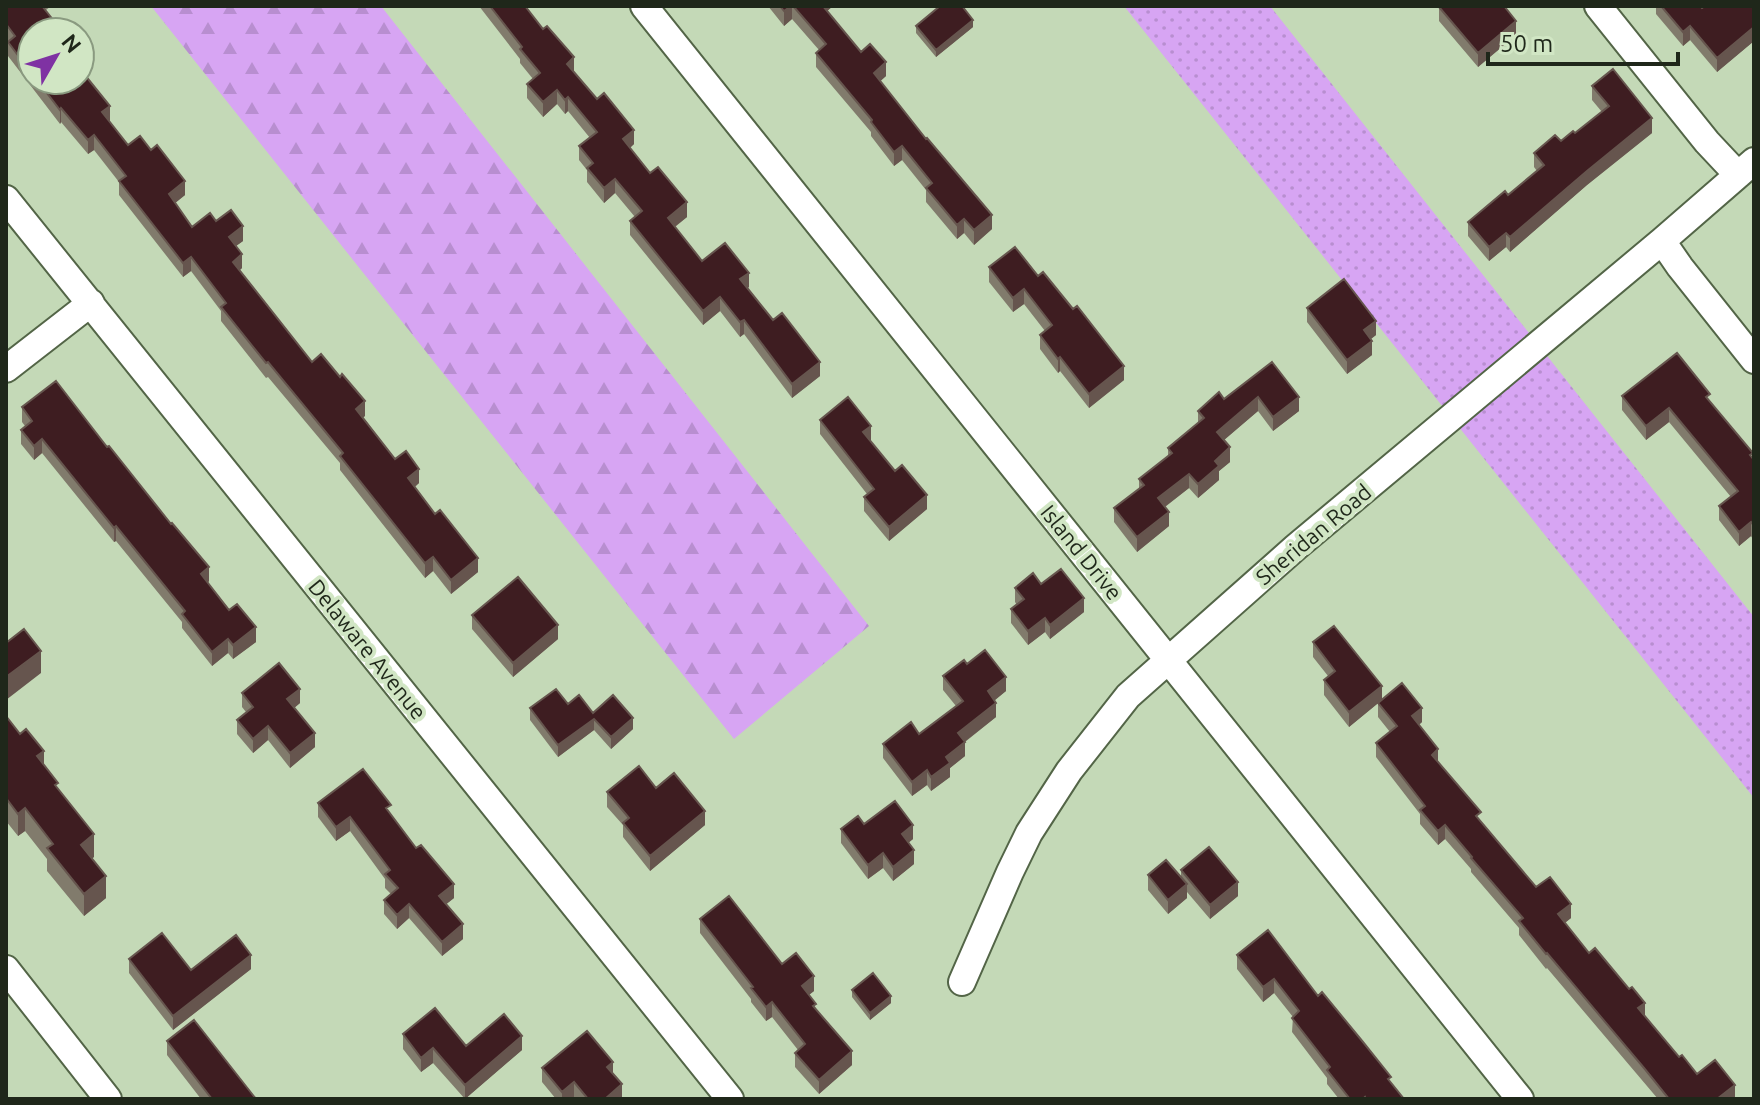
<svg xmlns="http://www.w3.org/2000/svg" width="1760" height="1105" font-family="Ubuntu,sans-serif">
	<defs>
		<pattern id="grass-dots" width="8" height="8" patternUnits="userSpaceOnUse" patternTransform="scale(2)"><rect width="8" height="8" fill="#d7a5f3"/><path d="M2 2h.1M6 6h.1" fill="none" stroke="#b88ed0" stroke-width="1.8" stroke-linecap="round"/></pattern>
		<pattern id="forest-firs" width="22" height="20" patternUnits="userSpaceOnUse" patternTransform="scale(2)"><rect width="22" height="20" fill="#d7a5f3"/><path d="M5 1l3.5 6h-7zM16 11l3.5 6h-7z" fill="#b88ed0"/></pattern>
	</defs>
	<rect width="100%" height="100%" fill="#c4d9b7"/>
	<!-- grass -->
	<path fill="url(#grass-dots)" d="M1124 6H1270L1754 617V798Z"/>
	<!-- forest -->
	<path fill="url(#forest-firs)" d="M151 6H381L869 626 734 739Z"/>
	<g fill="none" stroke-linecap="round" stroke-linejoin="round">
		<!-- minor casing -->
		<g stroke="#536547" stroke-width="30">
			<path id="minor" d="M644 6 1520 1099
				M1598 6 1707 142 1738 175
				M6 199 730 1099
				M1662 241 1680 267 1754 360
				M6 369 91 303
				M6 969 108 1099
				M962 982 1010 872 1029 833 1069 771 1128 696 1296 547 1662 241 1754 161"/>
		</g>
		<!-- minor -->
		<use href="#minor" stroke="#fff" stroke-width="26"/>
	</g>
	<!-- wall -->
	<path fill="#817b6c" d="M6 6H51L46 10 54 32H32V80H80L110 120 109 121 128 145 185 195 175 203 192 227 216 221 243 241 236 246 242 268 240 270 312 362 365 416 363 417 395 459 419 483 415 487 478 572 451 594 433 571 425 578 340 470V463L268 377 266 378 221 321V311L191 271 183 277 119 195V182L94 150 88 154 61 122 60 124 8 56V42L6 39Z
		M479 6H525L574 72 634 144 630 148 687 217 675 227 702 261 749 287 747 288 773 320 820 376 792 398 744 334 740 337 720 311 703 325 630 235V221L635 217 615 193 604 203 587 182V170L579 160V146L590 138 568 111 565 114 557 104 543 117 527 98V84L533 79 520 63V59Z
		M768 6H833L827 11 861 52 886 76 880 81 992 229 974 245 964 233 957 239 926 202V190L902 160 894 166 871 136V132L816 67V53L819 50 792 19 784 26Z
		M1439 6H1504L1516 35 1478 67 1439 21Z
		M1656 6H1700L1702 8 1754 6V41L1717 72 1690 40 1683 46 1656 14Z
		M916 26 973 27 936 57 916 33Z
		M1592 86 1652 133 1587 185 1510 252 1506 247 1489 261 1468 236V222L1508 195 1537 171 1534 167V153L1561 141 1575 133 1602 112 1592 100Z
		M1015 247 1124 380 1089 408 1060 371 1058 373 1040 349V335L1045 331 1024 304 1013 312 989 282V267Z
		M1307 308 1376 335 1371 339 1372 355 1347 374 1307 322Z
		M1622 396 1710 401 1754 460V541L1751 536 1739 546 1719 520V506L1731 497 1669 422 1646 440 1622 410Z
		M1299 397V411L1273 431 1258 411 1224 440 1230 462 1219 471V480L1198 498 1189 488 1165 507 1169 526 1137 552 1114 522V508L1139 489V479L1168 456V448L1198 424V411L1224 399Z
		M22 407 209 581 208 583 256 642 233 659 228 653 212 666 182 628V622L116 541 114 542 42 453 34 460 21 444V430L25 426 22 422Z
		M820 420 871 440 870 441 927 509 889 541 864 511V497L867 494 820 434Z
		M1041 584 1084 612 1050 639 1045 632 1028 645 1011 623V609L1017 605 1015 602V588Z
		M472 615 558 639 513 677 472 629Z
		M1313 642 1382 700 1422 722 1419 725 1438 763 1481 822 1536 887 1571 918 1565 923 1589 953 1645 1017 1679 1057 1697 1074 1735 1099H1658L1547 968 1546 969 1519 935V928L1471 872V869L1445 839 1438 845 1420 824V814L1376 757V743L1390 732 1378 717V703L1349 727 1324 695V680L1328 676 1313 657Z
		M967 664 1006 691 994 700 996 717 965 742V756L950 768V777L931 791 927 785 912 796 883 758V744L919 734 956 706 943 690V676Z
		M242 693 300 703 294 708 315 747 290 768 268 740 253 753 237 734V720L246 712 242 707Z
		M568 704 593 713 633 729 611 749 594 730 558 757 530 720V708Z
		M6 716 44 765 94 857 92 858 106 898 84 916 47 871V859L25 831 18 836 6 821Z
		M656 788 705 825 650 871 623 837V825L607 807V792Z
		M318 803 391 815 454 898 446 904 463 939 442 956 409 918 397 929 384 914V900L391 894 385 888V879L350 831 336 841 318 817Z
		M864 824 913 839 908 843 914 864 893 881 883 868 868 879 841 843V829Z
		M1181 870 1238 896 1210 919 1187 892V898L1168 914 1148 890V875L1181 877Z
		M700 919 782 964 814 991 809 995 816 1009 852 1065 819 1094 795 1067V1053L798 1050 772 1017 766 1021 751 1002V999L700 933Z
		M1237 955 1318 996 1404 1099H1339L1327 1084V1078L1292 1032 1293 1017 1274 993 1263 1002 1237 969Z
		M129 959 191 970 251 969 173 1030 129 973Z
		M852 990 891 1003 870 1020 852 997Z
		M403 1034 466 1046 522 1050 465 1099 433 1063 421 1072 403 1049Z
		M167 1041 256 1099H201L167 1055Z
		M542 1068 613 1073 622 1084V1099H576L574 1097 571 1099H556L542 1082Z"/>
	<!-- shaded-wall -->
	<path fill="#66554e" d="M791 6H792V19L784 26V11Z
		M820 6H833L820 17Z
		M973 20V27L936 57V50Z
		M54 21V32H44V29Z
		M1516 21V35L1478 67V53Z
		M1690 26V40L1683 46V32Z
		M1754 27V41L1717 72V58Z
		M574 57V71L567 78V64Z
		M886 62V76L874 87V73Z
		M557 90V104L543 117V102Z
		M568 97V111L565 114V100Z
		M110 106V120L102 127V112Z
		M61 108V122L60 124V110Z
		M1652 118V133L1587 185 1510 252V237L1587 171Z
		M634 130V144L623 154V139Z
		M94 135V150L88 154V140Z
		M902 146V160L894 166V152Z
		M615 179V193L604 203V188Z
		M185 181V195L169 208V194Z
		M687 202V217L668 232V218Z
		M992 215V229L974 245V230Z
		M964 219V233L957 239V225Z
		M243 226V241L229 251V237Z
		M1506 233V247L1489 261V247Z
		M242 254V268L233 276V262Z
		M191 257V271L183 277V263Z
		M749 273V287L740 293V279Z
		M1024 289V304L1013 312V298Z
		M720 297V311L703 325V311Z
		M744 320V334L740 337V322Z
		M1376 321V335L1364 344V330Z
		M1372 341V355L1347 374V360Z
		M1060 357V371L1058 373V359Z
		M820 362V376L792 398V384Z
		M1124 366V380L1089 408V394Z
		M1258 397V411L1217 446V432Z
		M1299 397V411L1273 431V417Z
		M365 401V416L356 423V409Z
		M1669 408V422L1646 440V426Z
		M871 426V440L863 447V432Z
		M42 439V453L34 460V446Z
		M1230 447V462L1219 471V480L1198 498V484L1215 461Z
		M419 469V483L408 492V478Z
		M1189 474V488L1158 512V498Z
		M927 495V509L889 541V527Z
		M1169 512V526L1137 552V537Z
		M1751 522V536L1739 546V532Z
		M116 526V541L114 542V528Z
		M433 557V571L425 578V563Z
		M478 558V572L451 594V580Z
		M209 567V581L201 588V574Z
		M1084 598V612L1050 639V625Z
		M1045 618V632L1028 645V631Z
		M558 625V639L513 677V663Z
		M256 627V642L233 659V645Z
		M228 639V653L212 666V652Z
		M41 651V673L6 700V677Z
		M1006 677V691L988 706V691Z
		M1382 686V700L1349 727V712Z
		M300 689V703L287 714V699Z
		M996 703V717L958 747V733Z
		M1422 708V722L1412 730V716Z
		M633 718V729L611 749V737Z
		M594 719V730L558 757V745Z
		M268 726V740L253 753V739Z
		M315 733V747L290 768V753Z
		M965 742V756L950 768V777L931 791V777L946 757Z
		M1438 749V763L1432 755Z
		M44 751V774L37 756Z
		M927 770V785L912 796V782Z
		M25 808V831L18 836V814Z
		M705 811V825L650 871V856Z
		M350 817V831L336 841V827Z
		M913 825V839L902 848V834Z
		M1445 825V839L1438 845V831Z
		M94 834V857L81 867V845Z
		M914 850V864L893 881V867Z
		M883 853V868L868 879V865Z
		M106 876V898L84 916V894Z
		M1238 882V896L1210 919V905Z
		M454 884V898L439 910V896Z
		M1187 884V898L1168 914V900Z
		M409 904V918L397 929V915Z
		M1571 904V918L1558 928V914Z
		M463 924V939L442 956V942Z
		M251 955V969L173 1030V1016Z
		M814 976V991L802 1000V986Z
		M1274 979V993L1263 1002V987Z
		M891 996V1003L870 1020V1013Z
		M772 1002V1017L766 1021V1007Z
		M1645 1003V1017L1638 1008Z
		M522 1036V1050L465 1099V1085Z
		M433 1048V1063L421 1072V1058Z
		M852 1051V1065L819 1094V1080Z
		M613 1062V1076L607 1067Z
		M574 1082V1097L571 1099H562V1092Z
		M622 1084V1099H605Z
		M1735 1085V1099H1717Z"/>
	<!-- building -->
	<path fill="#3e1d21" stroke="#66554e" stroke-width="2" d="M6 6H42L54 21 44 29 47 32H32V74L8 42 15 36 6 24Z
		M490 6H525L543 29 547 26 574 57 567 64 597 99 604 93 634 130 623 139 650 173 658 167 687 202 668 218 702 261 725 243 749 273 740 279 773 320 782 313 820 362 792 384 744 320 740 322 720 297 703 311 630 221 642 211 615 179 604 188 587 168 593 163 579 146 597 132 568 97 565 100 557 90 543 102 527 84 540 73 520 49 522 47Z
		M780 6H791L784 11Z
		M793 6H823L861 52 870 44 886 62 874 73 926 139 927 138 992 215 974 230 964 219 957 225 926 188 932 183 902 146 894 152 871 122 872 120 816 53 826 44Z
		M940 6H962L973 20 936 50 916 26Z
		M1441 6H1504L1516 21 1478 53 1439 7Z
		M1661 6H1700L1702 8 1705 6H1754V27L1717 58 1690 26 1683 32Z
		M80 69 110 106 102 112 128 145 140 136 151 150 157 145 185 181 169 194 192 227 210 213 216 221 231 210 243 226 229 237 242 254 233 262 312 362 321 354 340 377 342 374 365 401 356 409 395 459 406 451 419 469 408 478 435 514 440 510 478 558 451 580 433 557 425 563 340 456 343 453 268 362 266 363 221 307 226 303 191 257 183 263 119 181 126 176 94 135 88 140 61 108 60 110 37 80H80Z
		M1613 69 1652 118 1587 171 1510 237 1506 233 1489 247 1468 222 1505 191 1508 195 1544 165 1534 153 1555 135 1561 141 1573 131 1575 133 1609 106 1592 86Z
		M1015 247 1038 276 1043 272 1073 309 1077 306 1124 366 1089 394 1060 357 1058 359 1040 335 1052 325 1024 289 1013 298 989 267Z
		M1344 279 1376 321 1364 330 1372 341 1347 360 1307 308Z
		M1677 353 1710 394 1706 397 1753 453 1750 455 1754 460V526L1751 522 1739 532 1719 506 1738 491 1669 408 1646 426 1622 396Z
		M1272 362 1299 397 1273 417 1258 397 1217 432 1230 447 1215 461 1219 466 1198 484 1189 474 1158 498 1169 512 1137 537 1114 508 1144 485 1139 479 1172 453 1168 448 1204 418 1198 411 1219 392 1224 399Z
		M56 381 107 447 109 446 171 524 172 523 209 567 201 574 229 610 237 604 256 627 233 645 228 639 212 652 182 614 185 611 116 526 114 528 42 439 34 446 21 430 32 421 22 407Z
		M848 397 871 426 863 432 895 471 902 465 927 495 889 527 864 497 874 489 820 420Z
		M1061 569 1084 598 1050 625 1045 618 1028 631 1011 609 1024 599 1015 588 1033 573 1041 584Z
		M518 577 558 625 513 663 472 615Z
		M1334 626 1382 686 1349 712 1324 680 1335 671 1313 642Z
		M24 629 41 651 6 677V643Z
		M985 650 1006 677 988 691 996 703 958 733 965 742 946 757 950 763 931 777 927 770 912 782 883 744 911 722 919 734 963 701 943 676 964 660 967 664Z
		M279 663 300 689 287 699 315 733 290 753 268 726 253 739 237 720 253 707 242 693Z
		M1402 683 1422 708 1412 716 1438 749 1432 755 1481 812 1476 816 1536 887 1550 877 1571 904 1558 914 1589 953 1595 948 1629 989 1632 987 1645 1003 1638 1008 1679 1057 1682 1055 1697 1074 1715 1060 1735 1085 1717 1099H1669L1644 1068 1547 953 1546 954 1519 921 1523 918 1471 858 1472 857 1445 825 1438 831 1420 810 1425 806 1376 743 1397 726 1378 703Z
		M556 689 568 704 579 695 593 713 613 695 633 718 611 737 594 719 558 745 530 708Z
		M6 716 20 734 26 729 44 751 37 756 58 783 55 785 94 834 81 845 106 876 84 894 47 848 53 844 25 808 18 814 6 798Z
		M639 766 656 788 674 773 705 811 650 856 623 823 629 818 607 792Z
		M363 769 391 805 386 808 416 848 421 845 454 884 439 896 463 924 442 942 409 904 397 915 384 900 398 888 385 874 390 870 350 817 336 827 318 803Z
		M895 801 913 825 902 834 914 850 893 867 883 853 868 865 841 829 858 816 864 824Z
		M1209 847 1238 882 1210 905 1181 870Z
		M1166 860 1187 884 1168 900 1148 875Z
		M729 896 782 964 796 953 814 976 802 986 816 1004 813 1006 852 1051 819 1080 795 1053 805 1044 772 1002 766 1007 751 988 753 987 700 919Z
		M1268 930 1318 996 1322 992 1363 1042 1391 1077 1388 1079 1404 1099H1366L1365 1097 1363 1099H1350L1327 1070 1330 1067 1292 1018 1299 1011 1274 979 1263 987 1237 955Z
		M162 933 191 970 236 935 251 955 173 1016 129 959Z
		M873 973 891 996 870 1013 852 990Z
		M435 1008 466 1046 504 1014 522 1036 465 1085 433 1048 421 1058 403 1034Z
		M194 1020 256 1099H212L167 1041Z
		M587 1031 613 1062 607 1067 622 1084 605 1099H588L574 1082 562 1092 542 1068Z"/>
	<g text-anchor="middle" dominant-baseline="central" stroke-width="8" stroke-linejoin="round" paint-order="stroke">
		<!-- street labels -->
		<g font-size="22" fill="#1f271a" stroke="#d1e6c4">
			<text transform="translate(1313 534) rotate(-40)">Sheridan Road</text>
			<text transform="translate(1082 552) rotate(51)">Island Drive</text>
			<text transform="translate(368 649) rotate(51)">Delaware Avenue</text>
		</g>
	</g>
	<!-- border -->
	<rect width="1760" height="1105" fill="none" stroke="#1f271a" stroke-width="16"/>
	<!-- north arrow -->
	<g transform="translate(56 56) rotate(51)"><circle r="38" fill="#d1e6c4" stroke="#8a9a80" stroke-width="2"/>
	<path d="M0-6L14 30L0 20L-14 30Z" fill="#7f32a3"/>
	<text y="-12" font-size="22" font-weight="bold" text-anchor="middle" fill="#1f271a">N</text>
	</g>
	<!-- scale -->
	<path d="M1488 52v12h190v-12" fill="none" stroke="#1f271a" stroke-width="4"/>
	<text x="1500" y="52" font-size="24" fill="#1f271a" stroke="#d1e6c4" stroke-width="6" paint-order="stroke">50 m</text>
</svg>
